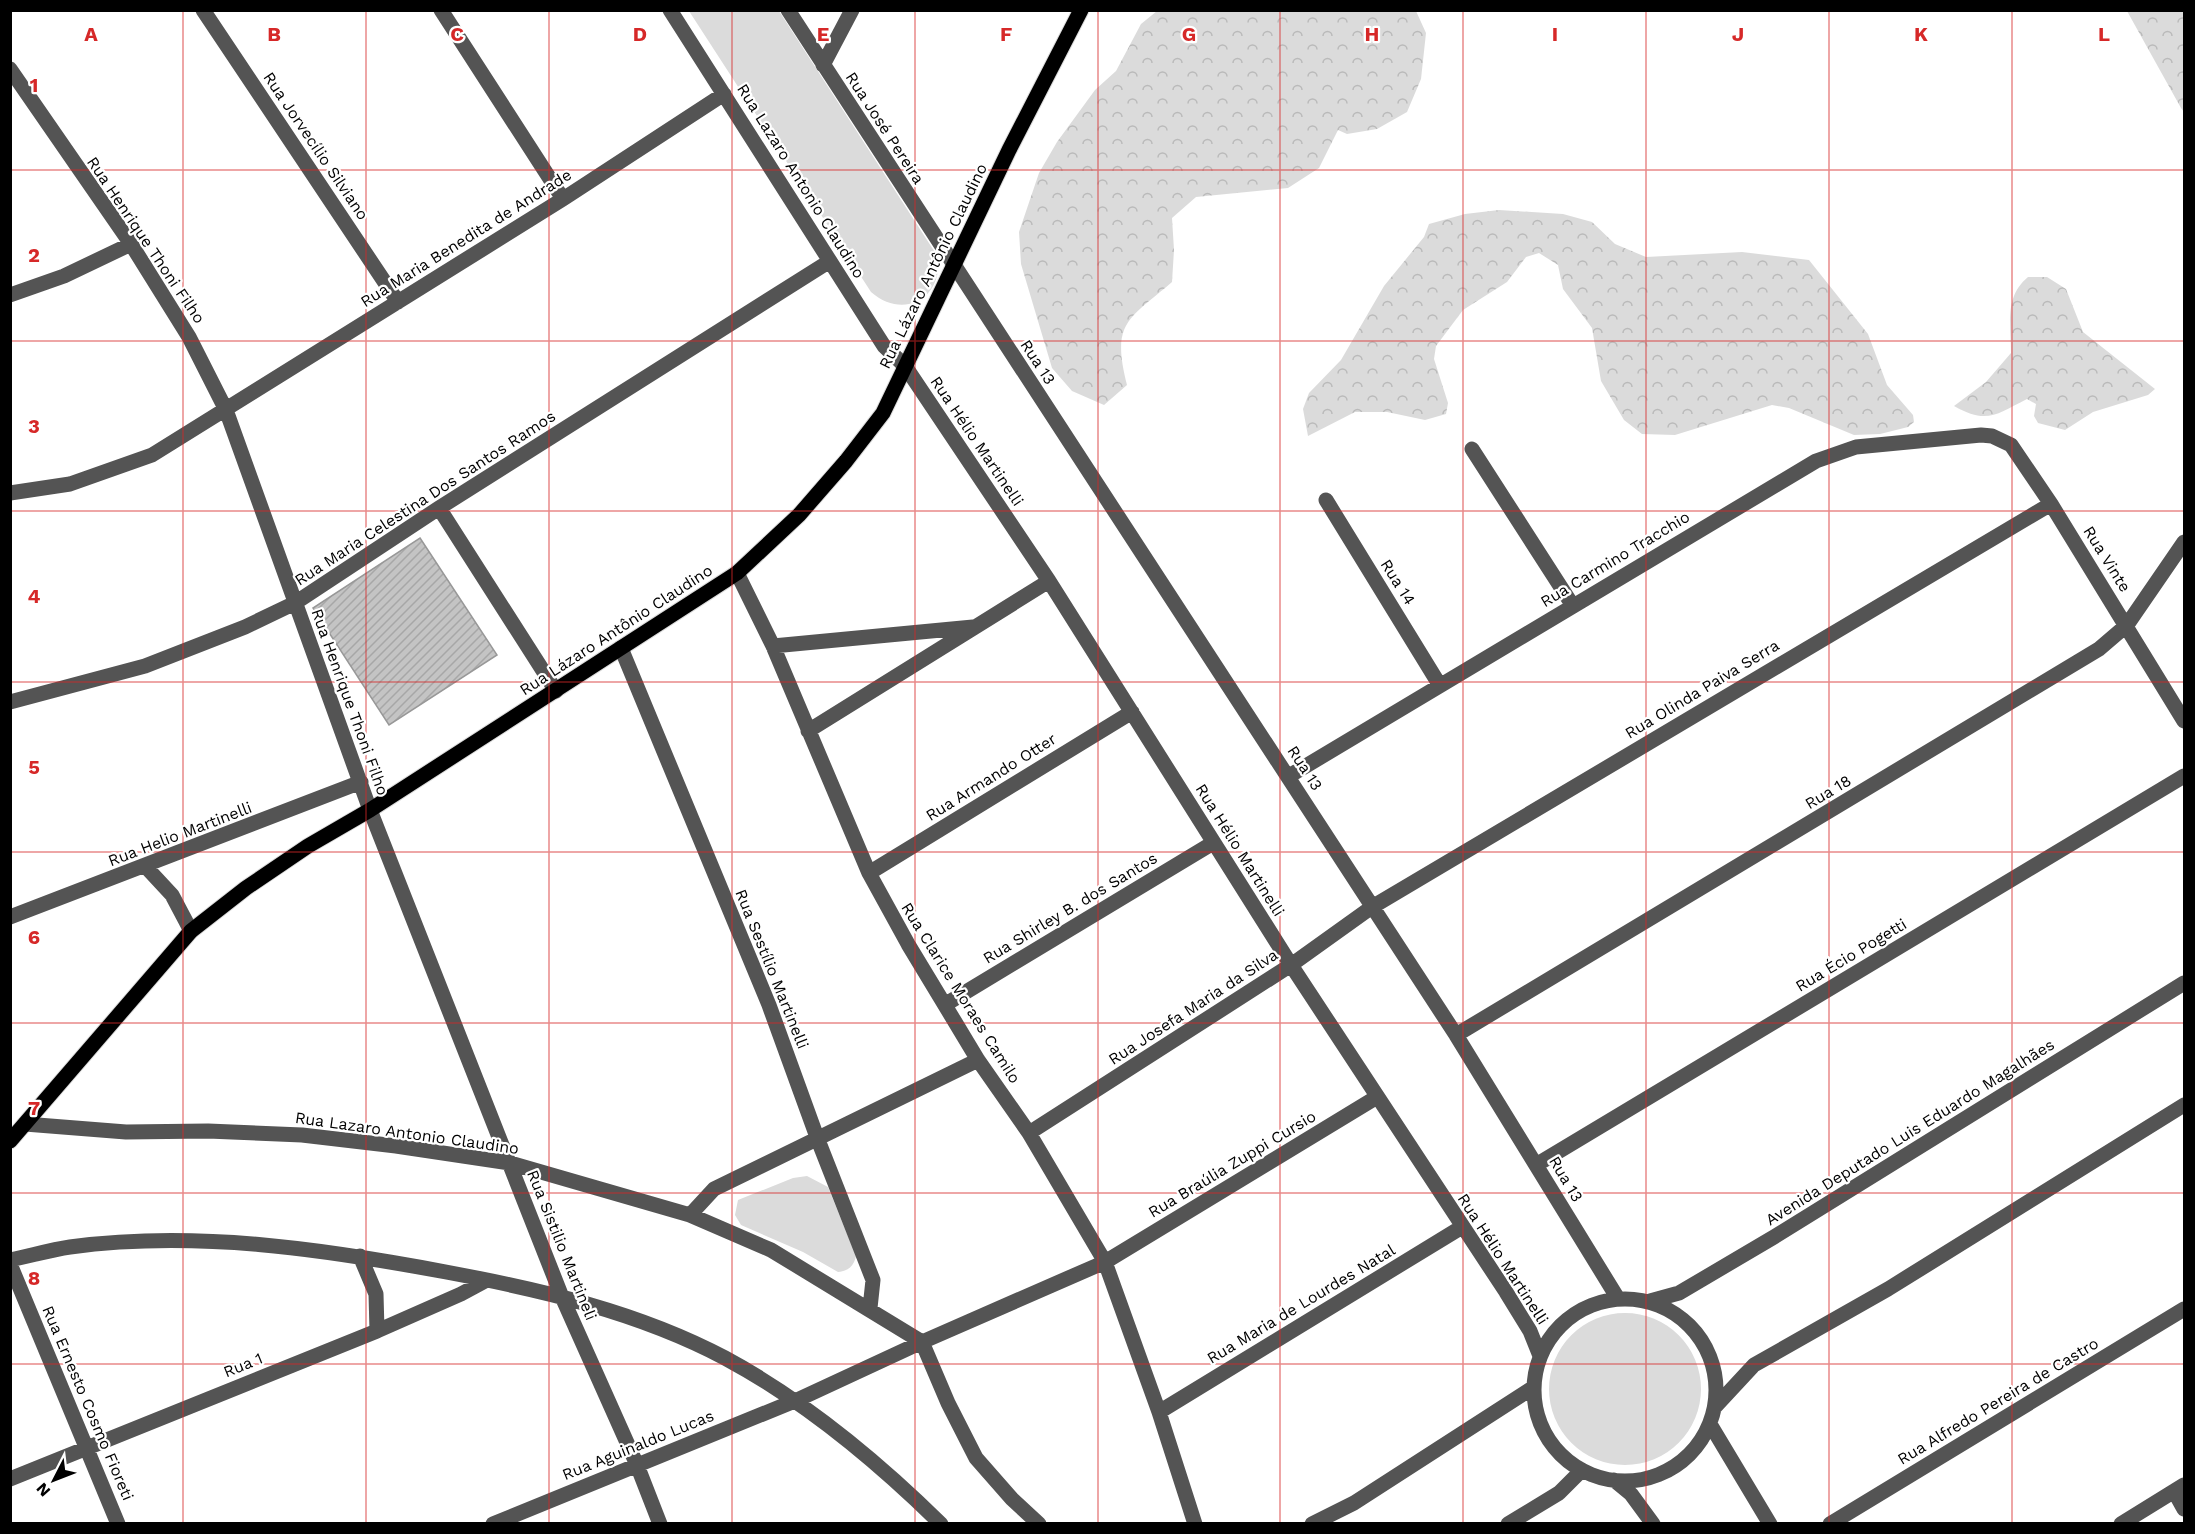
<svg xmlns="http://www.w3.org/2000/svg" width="2195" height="1534" font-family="'Work Sans',sans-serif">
	<defs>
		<pattern id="forest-crowns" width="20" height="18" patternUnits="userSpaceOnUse" patternTransform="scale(1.5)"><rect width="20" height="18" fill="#dbdbdb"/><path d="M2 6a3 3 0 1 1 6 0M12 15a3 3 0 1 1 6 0" fill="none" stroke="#bababa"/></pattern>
		<pattern id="building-hatch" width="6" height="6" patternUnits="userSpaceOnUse" patternTransform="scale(1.5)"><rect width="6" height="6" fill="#c4c4c4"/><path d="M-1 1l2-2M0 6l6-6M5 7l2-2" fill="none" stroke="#a7a7a7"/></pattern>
	</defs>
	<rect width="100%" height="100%" fill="#fff"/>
	<!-- grass -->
	<path fill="#dbdbdb" d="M689 11H779L938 257C943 299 903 320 871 292Z
		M807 1176 828 1187 856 1256C854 1266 848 1271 838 1272L803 1252 741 1225 735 1215 738 1200 793 1178Z
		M1549 1389a76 76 0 1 1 152 0a76 76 0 1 1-152 0Z"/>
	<!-- forest -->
	<path fill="url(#forest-crowns)" d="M1157 11H1416L1426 33 1421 79 1407 112 1377 129 1347 134 1338 130 1319 168 1288 188 1196 197 1172 218 1174 250 1172 282C1128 320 1111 322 1127 385L1104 405 1072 391 1052 368 1021 264 1019 232 1039 173 1057 142 1095 90 1116 71 1141 24Z
		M2127 11H2184V112L2181 108Z
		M1499 210 1563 214 1592 222 1615 244 1646 257 1742 252 1809 260 1868 334 1887 385 1913 415 1914 422 1908 427 1880 434 1854 435 1789 408 1772 405 1675 435 1642 434 1624 420 1601 381 1592 328 1563 289 1558 265 1539 253 1526 257 1507 282 1463 310 1436 346 1434 359 1448 403 1446 414 1425 420 1387 412H1355L1308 436 1303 409 1309 393 1341 360 1384 286 1424 237 1429 224 1465 214Z
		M2028 277H2047L2066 289 2083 332 2155 389 2148 395 2093 412 2065 430 2038 423 2034 416 2036 404 2027 399C1997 414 1987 425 1954 406L1986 382 2011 353C2011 324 2004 297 2028 277Z"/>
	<!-- building -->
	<path fill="url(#building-hatch)" stroke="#989898" stroke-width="1.5" d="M420 538 497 655 389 725 313 608Z"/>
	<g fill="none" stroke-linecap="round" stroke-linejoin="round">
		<!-- major casing -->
		<g stroke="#dbdbdb" stroke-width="17">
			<path id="major" d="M10 1141 191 931 246 888 308 846 370 810 737 573 799 515 846 461 883 413 1009 150 1081 10"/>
		</g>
		<!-- minor -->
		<path stroke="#545454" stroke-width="15" d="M203 10 398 302
			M441 10 563 199
			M670 10 884 346 905 366 1049 581 1291 965 1506 1292 1530 1331 1540 1356
			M788 10 1456 1035 1617 1297
			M823 65 852 10
			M10 69 131 244 189 337 226 410 370 810 562 1297 637 1465 660 1524
			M10 295 64 276 131 244
			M1472 449 1573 606
			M10 493 70 484 152 455 563 199 724 94
			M1326 500 1439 684
			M439 508 556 691
			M737 573 773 646 869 873 908 944 978 1060 1029 1133 1105 1262 1159 1412 1195 1524
			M773 646 973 627
			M621 648 769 1005 818 1140 873 1280 870 1308
			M10 702 145 666 245 627 295 603 439 508 830 261
			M808 731 1049 581
			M1289 776 1816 461 1856 447 1981 435 1992 436 2011 445 2051 504 2184 721
			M146 867 172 895 191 931
			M869 873 1132 712
			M10 917 361 782
			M946 1004 1213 843
			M1456 1035 2099 649 2127 625 2184 542
			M25 1124 126 1132 208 1131 302 1135 396 1146 510 1163 690 1215 771 1250 922 1342 948 1403 976 1458 1012 1499 1039 1524
			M1029 1133 1291 965 1372 907 2051 504
			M1536 1165 2184 776
			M690 1215 714 1189 978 1060
			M360 1256 376 1294 377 1331
			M10 1260C30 1256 50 1250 70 1247 195 1230 323 1249 446 1272 542 1290 638 1312 725 1358 805 1401 876 1460 941 1524
			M10 1264 118 1524
			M1534 1390a91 91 0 1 1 182 0a91 91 0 1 1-182 0Z
			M1650 1301 1679 1293 1774 1237 2184 983
			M1715 1407 1754 1365 1888 1289 2184 1105
			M1159 1412 1462 1227
			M1710 1424 1770 1524
			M10 1479 377 1331 461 1294 487 1280
			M1614 1480 1631 1494 1653 1524
			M2174 1491 2184 1509
			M493 1524 797 1400 922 1342 1105 1262 1377 1097
			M1312 1524 1354 1503 1534 1387
			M1508 1524 1559 1493 1582 1470
			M1830 1524 2184 1309
			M2121 1524 2184 1485"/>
		<!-- major -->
		<use href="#major" stroke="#000" stroke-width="15"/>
	</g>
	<!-- grid -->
	<path fill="none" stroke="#d62828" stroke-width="1.5" stroke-opacity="0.55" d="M183 10V1524M366 10V1524M549 10V1524M732 10V1524M915 10V1524M1098 10V1524M1280 10V1524M1463 10V1524M1646 10V1524M1829 10V1524M2012 10V1524M10 170H2184M10 341H2184M10 511H2184M10 682H2184M10 852H2184M10 1023H2184M10 1193H2184M10 1364H2184"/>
	<g text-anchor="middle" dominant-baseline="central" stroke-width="4.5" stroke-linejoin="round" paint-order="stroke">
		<!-- street labels -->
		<g font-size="16" fill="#000" stroke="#fff">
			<text transform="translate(885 128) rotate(57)">Rua José Pereira</text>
			<text transform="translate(316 146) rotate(56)">Rua Jorvecílio Silviano</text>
			<text transform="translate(801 181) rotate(58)">Rua Lazaro Antonio Claudino</text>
			<text transform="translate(466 238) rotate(-32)">Rua Maria Benedita de Andrade</text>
			<text transform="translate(146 240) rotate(56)">Rua Henrique Thoni Filho</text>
			<text transform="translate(933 266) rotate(-64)">Rua Lázaro Antônio Claudino</text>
			<text transform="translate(1038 362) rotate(57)">Rua 13</text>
			<text transform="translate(977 441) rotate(56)">Rua Hélio Martinelli</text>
			<text transform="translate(425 498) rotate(-33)">Rua Maria Celestina Dos Santos Ramos</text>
			<text transform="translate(1615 559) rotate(-31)">Rua Carmino Tracchio</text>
			<text transform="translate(2107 559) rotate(58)">Rua Vinte</text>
			<text transform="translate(1398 582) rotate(58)">Rua 14</text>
			<text transform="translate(616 630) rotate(-33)">Rua Lázaro Antônio Claudino</text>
			<text transform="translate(1702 689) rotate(-31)">Rua Olinda Paiva Serra</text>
			<text transform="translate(350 702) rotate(70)">Rua Henrique Thoni Filho</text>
			<text transform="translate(1305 768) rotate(57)">Rua 13</text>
			<text transform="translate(991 777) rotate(-32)">Rua Armando Otter</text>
			<text transform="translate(1828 792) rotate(-31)">Rua 18</text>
			<text transform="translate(180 834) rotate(-21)">Rua Helio Martinelli</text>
			<text transform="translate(1240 850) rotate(58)">Rua Hélio Martinelli</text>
			<text transform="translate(1070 908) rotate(-31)">Rua Shirley B. dos Santos</text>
			<text transform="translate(1851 955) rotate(-31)">Rua Écio Pogetti</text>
			<text transform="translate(772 969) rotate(68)">Rua Sestílio Martinelli</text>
			<text transform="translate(961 993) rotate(58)">Rua Clarice Moraes Camilo</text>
			<text transform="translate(1193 1007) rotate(-33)">Rua Josefa Maria da Silva</text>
			<text transform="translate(1910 1132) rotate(-32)">Avenida Deputado Luis Eduardo Magalhães</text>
			<text transform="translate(407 1133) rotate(8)">Rua Lazaro Antonio Claudino</text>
			<text transform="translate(1232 1164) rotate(-31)">Rua Braúlia Zuppi Cursio</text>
			<text transform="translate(1566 1179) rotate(59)">Rua 13</text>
			<text transform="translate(562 1245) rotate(68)">Rua Sistilio Martineli</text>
			<text transform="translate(1503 1259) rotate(57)">Rua Hélio Martinelli</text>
			<text transform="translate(1301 1304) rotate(-31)">Rua Maria de Lourdes Natal</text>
			<text transform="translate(243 1365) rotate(-22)">Rua 1</text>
			<text transform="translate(1998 1401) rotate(-31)">Rua Alfredo Pereira de Castro</text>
			<text transform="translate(88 1403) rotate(67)">Rua Ernesto Cosmo Fioreti</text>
			<text transform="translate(638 1445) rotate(-22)">Rua Aguinaldo Lucas</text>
		</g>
	</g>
	<g font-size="20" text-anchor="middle" font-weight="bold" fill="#d62828" stroke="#fff" stroke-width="4.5" stroke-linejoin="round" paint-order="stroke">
		<text x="91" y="41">A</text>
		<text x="274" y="41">B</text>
		<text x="457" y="41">C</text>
		<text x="640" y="41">D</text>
		<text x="823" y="41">E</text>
		<text x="1006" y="41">F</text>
		<text x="1189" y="41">G</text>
		<text x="1372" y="41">H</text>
		<text x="1555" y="41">I</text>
		<text x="1738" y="41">J</text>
		<text x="1921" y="41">K</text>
		<text x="2104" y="41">L</text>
		<text x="34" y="92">1</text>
		<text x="34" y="262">2</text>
		<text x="34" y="433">3</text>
		<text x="34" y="603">4</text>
		<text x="34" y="774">5</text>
		<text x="34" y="944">6</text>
		<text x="34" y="1115">7</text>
		<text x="34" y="1285">8</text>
	</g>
	<!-- border -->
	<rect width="2195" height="1534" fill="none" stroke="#000000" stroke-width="24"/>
	<!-- north arrow -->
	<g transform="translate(54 1480) rotate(228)" stroke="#ffffff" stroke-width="4.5" paint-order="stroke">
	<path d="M0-4.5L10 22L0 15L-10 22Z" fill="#000000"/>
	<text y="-9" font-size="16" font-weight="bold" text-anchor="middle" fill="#000000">N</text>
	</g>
</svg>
